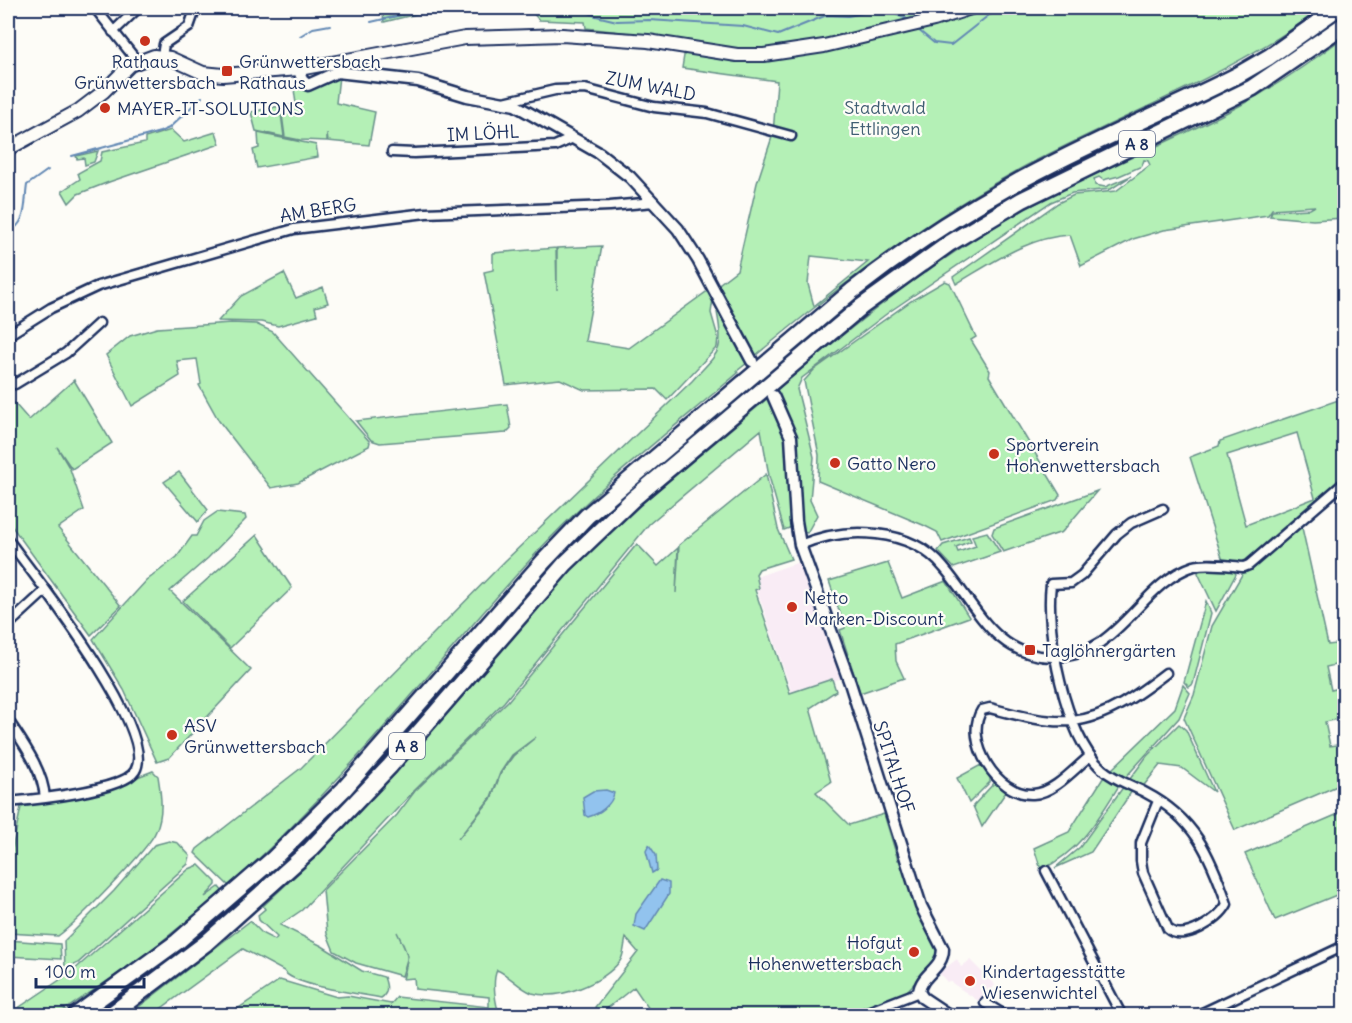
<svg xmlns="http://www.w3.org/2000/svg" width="1352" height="1023" font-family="Delius,sans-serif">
	<rect width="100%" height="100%" fill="#fdfcf7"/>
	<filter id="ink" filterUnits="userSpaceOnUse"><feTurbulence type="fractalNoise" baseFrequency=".0167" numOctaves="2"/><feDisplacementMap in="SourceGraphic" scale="12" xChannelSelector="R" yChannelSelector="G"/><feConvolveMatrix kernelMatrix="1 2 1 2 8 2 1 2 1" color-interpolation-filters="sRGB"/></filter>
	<g filter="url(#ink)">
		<!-- built -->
		<path fill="#f9ecf5" d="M799 562 841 678 793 696 753 578Z
			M957 959 961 967 970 960 995 985 980 1002 949 981 947 982 939 973Z"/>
		<!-- green -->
		<path fill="#b4f0b6" stroke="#68908a" stroke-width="1.5" fill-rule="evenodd" d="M382 8H441L384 22Z
			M532 8H1322C1233 74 1131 111 1033 162 932 215 840 285 755 356L715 287 737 270 757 183 773 134 777 81 682 68 686 43 655 36 586 28 585 22 539 20 532 12ZM811 256 868 262 814 306 808 284Z
			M1344 37V218L1313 220 1270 216 1272 211 1310 209 1315 206 1272 209 1268 215 1164 230 1133 239 1081 266 1070 235C1027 237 992 263 956 284L953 277 1058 203 1074 195 1116 191 1150 165 1148 161 1144 160 1142 166 1119 176 1103 180 1099 177 1094 179 1095 185 1105 187 1131 176 1111 189 1072 193 1051 202 889 312 802 378 797 389 814 457 810 500 817 515 807 533 801 529C798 480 802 435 775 392L788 380C868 313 947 250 1040 201 1106 167 1176 140 1241 105 1278 85 1311 62 1344 37Z
			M339 76 336 103 375 112 369 145 328 141 327 134V141L300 140 285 137 281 107 296 104 294 89 300 85 309 90Z
			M280 106 284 137 256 131 251 112Z
			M171 130 184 142 216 132 220 144 109 182 78 194 69 203 62 191 80 179 78 173 100 161 102 152 145 143V138Z
			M258 133 316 145 318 157 257 168 253 150 259 148Z
			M98 151 94 162 85 165 84 158 77 159 76 156Z
			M964 221 968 222 876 285 767 375 765 373 886 274Z
			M602 246 585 341 629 348 709 290 713 299 711 313 718 337 717 347 667 400 656 389 584 390 560 379 506 385 484 272 493 270V253L556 248 557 290V248Z
			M284 273 296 298 323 287 328 303 315 307 317 315 278 326 261 322 218 321 241 296Z
			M945 281 950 283 976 337 971 340 990 371 989 376 1060 495 1057 500 942 542 937 532 923 525 818 481 819 455 804 381 814 370 911 301Z
			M720 310 747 363 737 371 738 373C671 430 601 484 541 548 436 661 346 783 229 886L195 853 197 849 301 768 505 561 692 381C718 352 725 353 717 312Z
			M231 323 256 324 273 332 370 442 369 446 298 483 271 488 219 421 199 385 201 384 197 359 177 361 180 376 132 406 106 355 130 336 157 328Z
			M74 380 112 443 72 469 57 447 70 469 84 510 58 528 121 606 91 635 8 521V396L29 420Z
			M756 380 758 382 628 492 567 550 515 605 365 780 244 901 242 898 303 842 355 788 527 589 580 534Z
			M768 398C793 435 789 484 792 527L784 530 769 476 761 430 649 524 504 702 413 792 302 910 280 925 322 946 362 971 384 977C387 985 389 993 381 998 362 994 293 986 284 971L243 949 152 1015 127 1016 250 921 263 934 275 940 277 937 259 920 258 915 265 909 263 906 321 852 381 789 574 567 645 501Z
			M1344 398V480L1250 560 1242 563 1224 564 1190 457 1219 446 1220 441ZM1297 433 1315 498 1246 525 1227 455Z
			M507 404 511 428 506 433 380 443 371 440 356 421Z
			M179 472 208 510 198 522 164 482Z
			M766 474 778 529 791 559 759 569 756 574 759 588 755 590 790 693 832 679 836 691 810 708 831 782 816 792 849 825 884 814 898 860H902L920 917 937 948 935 962 906 992 849 1015H653L634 987 599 1015 595 1007 638 952 626 938C624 945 624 956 620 961 603 983 559 1001 532 993 519 988 509 975 497 970 492 981 495 1004 500 1015L227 1016 280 980 337 997 348 996 391 1004 397 997 489 1007V997L415 989 414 978 403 979C410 953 408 955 397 932L408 956 402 976 356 963 334 951 327 934 323 890 397 815 415 791 508 701 637 544 658 566 678 548 676 593 679 545ZM536 737 513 756 501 773 491 799 458 839 491 797 500 773 512 755Z
			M1097 491 1062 532 1003 552 992 534 994 528Z
			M217 512 245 515 246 519 208 558 170 591 251 670 169 758 157 762 124 690 93 639 146 581 177 557 192 536H196L204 521Z
			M1301 523 1328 645 1344 643V663L1326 667 1331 690 1344 687V718L1325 722 1330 746 1344 744V783L1235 830 1184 718 1194 695 1212 626 1244 571Z
			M987 532 1000 552 954 568 938 551 943 545 969 537 971 541 956 547 958 552 976 546 972 536Z
			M257 535 292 588 230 648 183 601Z
			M888 563 902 598 946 581 969 617 895 644 896 661 904 678 860 693 840 630 845 628 829 581Z
			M1205 568 1234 571 1236 574 1216 611 1198 573 1199 569Z
			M1206 601 1211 613 1193 684 1189 687 1184 682Z
			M1183 685 1190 693 1179 718 1124 779 1109 772 1175 708Z
			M1179 724 1186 730 1214 792 1182 768 1160 765 1141 789 1127 783 1147 756Z
			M981 765 990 778V782L969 803 957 778Z
			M153 771 158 776C161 795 164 812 156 831 150 848 76 923 58 936L8 933V869L21 807 94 794Z
			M1105 775 1120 784C1097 821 1081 850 1041 870L1034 848 1069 832Z
			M995 782 1006 792 982 827 973 806Z
			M1124 786 1132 791 1091 852 1055 868 1080 847Z
			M1343 812 1344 892 1275 920 1245 854Z
			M169 841 178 843 190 856 188 864 78 963 65 969 64 941 114 891 154 845Z
			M199 865 216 882V885L205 897 219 887 223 892 141 958 57 1015H8L73 971 189 869Z
			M235 904 237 906 177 955 93 1015 89 1016 166 960Z
			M8 940 60 944 61 959 8 956Z"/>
		<!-- water -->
		<path fill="#92c3ee" stroke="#6288b4" stroke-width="1.5" d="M606 790 614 793C612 805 599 814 588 817L585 815 583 797 593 791Z
			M649 845 656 855 657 870 652 873 646 851Z
			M660 880 669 883V894L645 931 634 926 636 914Z"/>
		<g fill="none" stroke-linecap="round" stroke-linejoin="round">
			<!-- stream -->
			<path stroke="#6288b4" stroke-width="2" d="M579 8 596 16 617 21 649 20 743 26 778 35 827 15 848 16 883 9 912 21
				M371 22 432 8
				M917 29 934 43 951 45 989 15 1009 8
				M300 36 313 28 330 25
				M72 156 160 132 169 128 202 97
				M8 233C28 222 24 205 27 185L48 170"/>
			<!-- minor casing -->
			<g stroke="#1b2f5e" stroke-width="13">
				<path id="minor" d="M95 8 137 61
					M113 32 138 8
					M162 56 164 44 189 27 195 10
					M504 102 555 90 585 89 654 107 707 113 791 136
					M392 152 414 153 555 146 573 138
					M8 335 51 308 98 286 294 229 426 213 610 206 654 202
					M8 377 15 384 66 353 99 323
					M8 540C34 575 159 732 135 771 123 791 31 800 8 802
					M800 545C845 526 911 527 944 568 976 605 994 656 1052 657 1120 658 1138 584 1194 566 1207 562 1230 566 1244 567L1249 565 1344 483
					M8 625 45 591
					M8 720C23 743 43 770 45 798
					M1090 756C1075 768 1054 793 1033 794 997 796 963 740 982 710L990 708C1016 715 1045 723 1072 721 1107 718 1140 693 1166 673
					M1158 801 1141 843V861L1143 873 1168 929C1183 943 1219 920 1227 904 1210 854 1194 818 1146 793 1131 785 1115 780 1102 769 1065 736 1045 633 1051 584L1071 583 1082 575 1117 534 1131 523 1163 509
					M1046 871 1122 1016
					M985 1003 1006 1016
					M857 1016 919 992
					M1196 1016 1344 946"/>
			</g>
			<!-- tertiary casing -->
			<g stroke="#1b2f5e" stroke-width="15">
				<path id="tertiary" d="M299 69 302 80 308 85 337 72 418 81 467 96 515 105 599 153 630 177 678 229 698 260 752 361
					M773 396 791 437 796 521 800 545 850 683 921 906 943 949C943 969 921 974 919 992L923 998 950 1016"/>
			</g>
			<!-- secondary casing -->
			<g stroke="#1b2f5e" stroke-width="16">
				<path id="secondary" d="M8 149 78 111 103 92 130 65 154 56 170 58 203 73 223 75 299 69 465 38 562 35 648 41 737 55H764L824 46 934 20 971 8"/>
			</g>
			<!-- motorway casing -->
			<g stroke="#1b2f5e" stroke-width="20">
				<path id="motorway" d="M75 1016 177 942 272 860 344 789 543 562 587 516 852 291C903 251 956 216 1012 185 1085 144 1163 113 1238 75L1269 57 1338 8
					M109 1016 206 943 311 849 390 766 565 564 634 498 861 307 950 243 1022 200 1252 88 1344 25"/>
			</g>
			<!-- minor -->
			<use href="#minor" stroke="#fdfcf7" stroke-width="8"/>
			<!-- tertiary -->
			<use href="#tertiary" stroke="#fdfcf7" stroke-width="10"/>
			<!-- secondary -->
			<use href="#secondary" stroke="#fdfcf7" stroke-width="12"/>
			<!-- motorway -->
			<use href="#motorway" stroke="#fdfcf7" stroke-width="15"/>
		</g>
	</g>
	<!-- markers -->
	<g fill="#c8321e" stroke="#fdfcf7" stroke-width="2">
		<circle cx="145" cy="41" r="6"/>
		<rect x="221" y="65" width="12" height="12" rx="3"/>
		<circle cx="105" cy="108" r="6"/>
		<circle cx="994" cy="454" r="6"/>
		<circle cx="835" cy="463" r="6"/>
		<circle cx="792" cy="607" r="6"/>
		<rect x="1024" y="644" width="12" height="12" rx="3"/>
		<circle cx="172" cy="735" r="6"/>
		<circle cx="914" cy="952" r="6"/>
		<circle cx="970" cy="981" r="6"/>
	</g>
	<g text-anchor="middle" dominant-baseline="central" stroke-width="4.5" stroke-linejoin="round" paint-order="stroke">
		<!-- shield labels -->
		<g fill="#fdfcf7" stroke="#5f6c8c" stroke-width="1.5">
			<rect x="1119" y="131" width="36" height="26" rx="4.5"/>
			<rect x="389" y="733" width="36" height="26" rx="4.5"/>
		</g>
		<g font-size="16" font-weight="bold" fill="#1b2f5e">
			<text x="1137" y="144">A 8</text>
			<text x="407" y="746">A 8</text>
		</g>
		<!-- poi labels -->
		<g font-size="18" fill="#1b2f5e" stroke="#fdfcf7" text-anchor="start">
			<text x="145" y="61" text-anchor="middle">Rathaus<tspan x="145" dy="21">Grünwettersbach</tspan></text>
			<text x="239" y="61">Grünwettersbach<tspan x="239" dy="21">Rathaus</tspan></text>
			<text x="117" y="108">MAYER-IT-SOLUTIONS</text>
			<text x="1006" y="444">Sportverein<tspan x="1006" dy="21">Hohenwettersbach</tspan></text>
			<text x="847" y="463">Gatto Nero</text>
			<text x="804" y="597">Netto<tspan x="804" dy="21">Marken-Discount</tspan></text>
			<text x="1042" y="650">Taglöhnergärten</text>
			<text x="184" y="725">ASV<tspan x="184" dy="21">Grünwettersbach</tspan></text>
			<text x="902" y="942" text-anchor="end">Hofgut<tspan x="902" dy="21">Hohenwettersbach</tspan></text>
			<text x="982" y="971">Kindertagesstätte<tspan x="982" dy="21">Wiesenwichtel</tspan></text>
		</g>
		<!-- street labels -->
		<g font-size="18" fill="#1b2f5e" stroke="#fdfcf7">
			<text transform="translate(651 86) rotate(11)">ZUM WALD</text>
			<text transform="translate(483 133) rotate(-3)">IM LÖHL</text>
			<text transform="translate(318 210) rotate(-9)">AM BERG</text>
			<text transform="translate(894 767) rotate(72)">SPITALHOF</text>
		</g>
		<!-- park labels -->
		<g font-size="18" fill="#415f74" stroke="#fdfcf7">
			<text x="885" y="107">Stadtwald<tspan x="885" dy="21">Ettlingen</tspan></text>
		</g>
	</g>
	<!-- margin -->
	<rect width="1352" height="1023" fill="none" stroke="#fdfcf7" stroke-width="30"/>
	<rect x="15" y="15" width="1322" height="993" fill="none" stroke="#1b2f5e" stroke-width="2" filter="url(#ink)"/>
	<!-- scale -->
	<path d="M36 978v9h108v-9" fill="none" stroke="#1b2f5e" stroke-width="3"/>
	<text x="45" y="978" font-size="18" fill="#1b2f5e" stroke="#fdfcf7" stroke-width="4.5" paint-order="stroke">100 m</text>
</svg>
